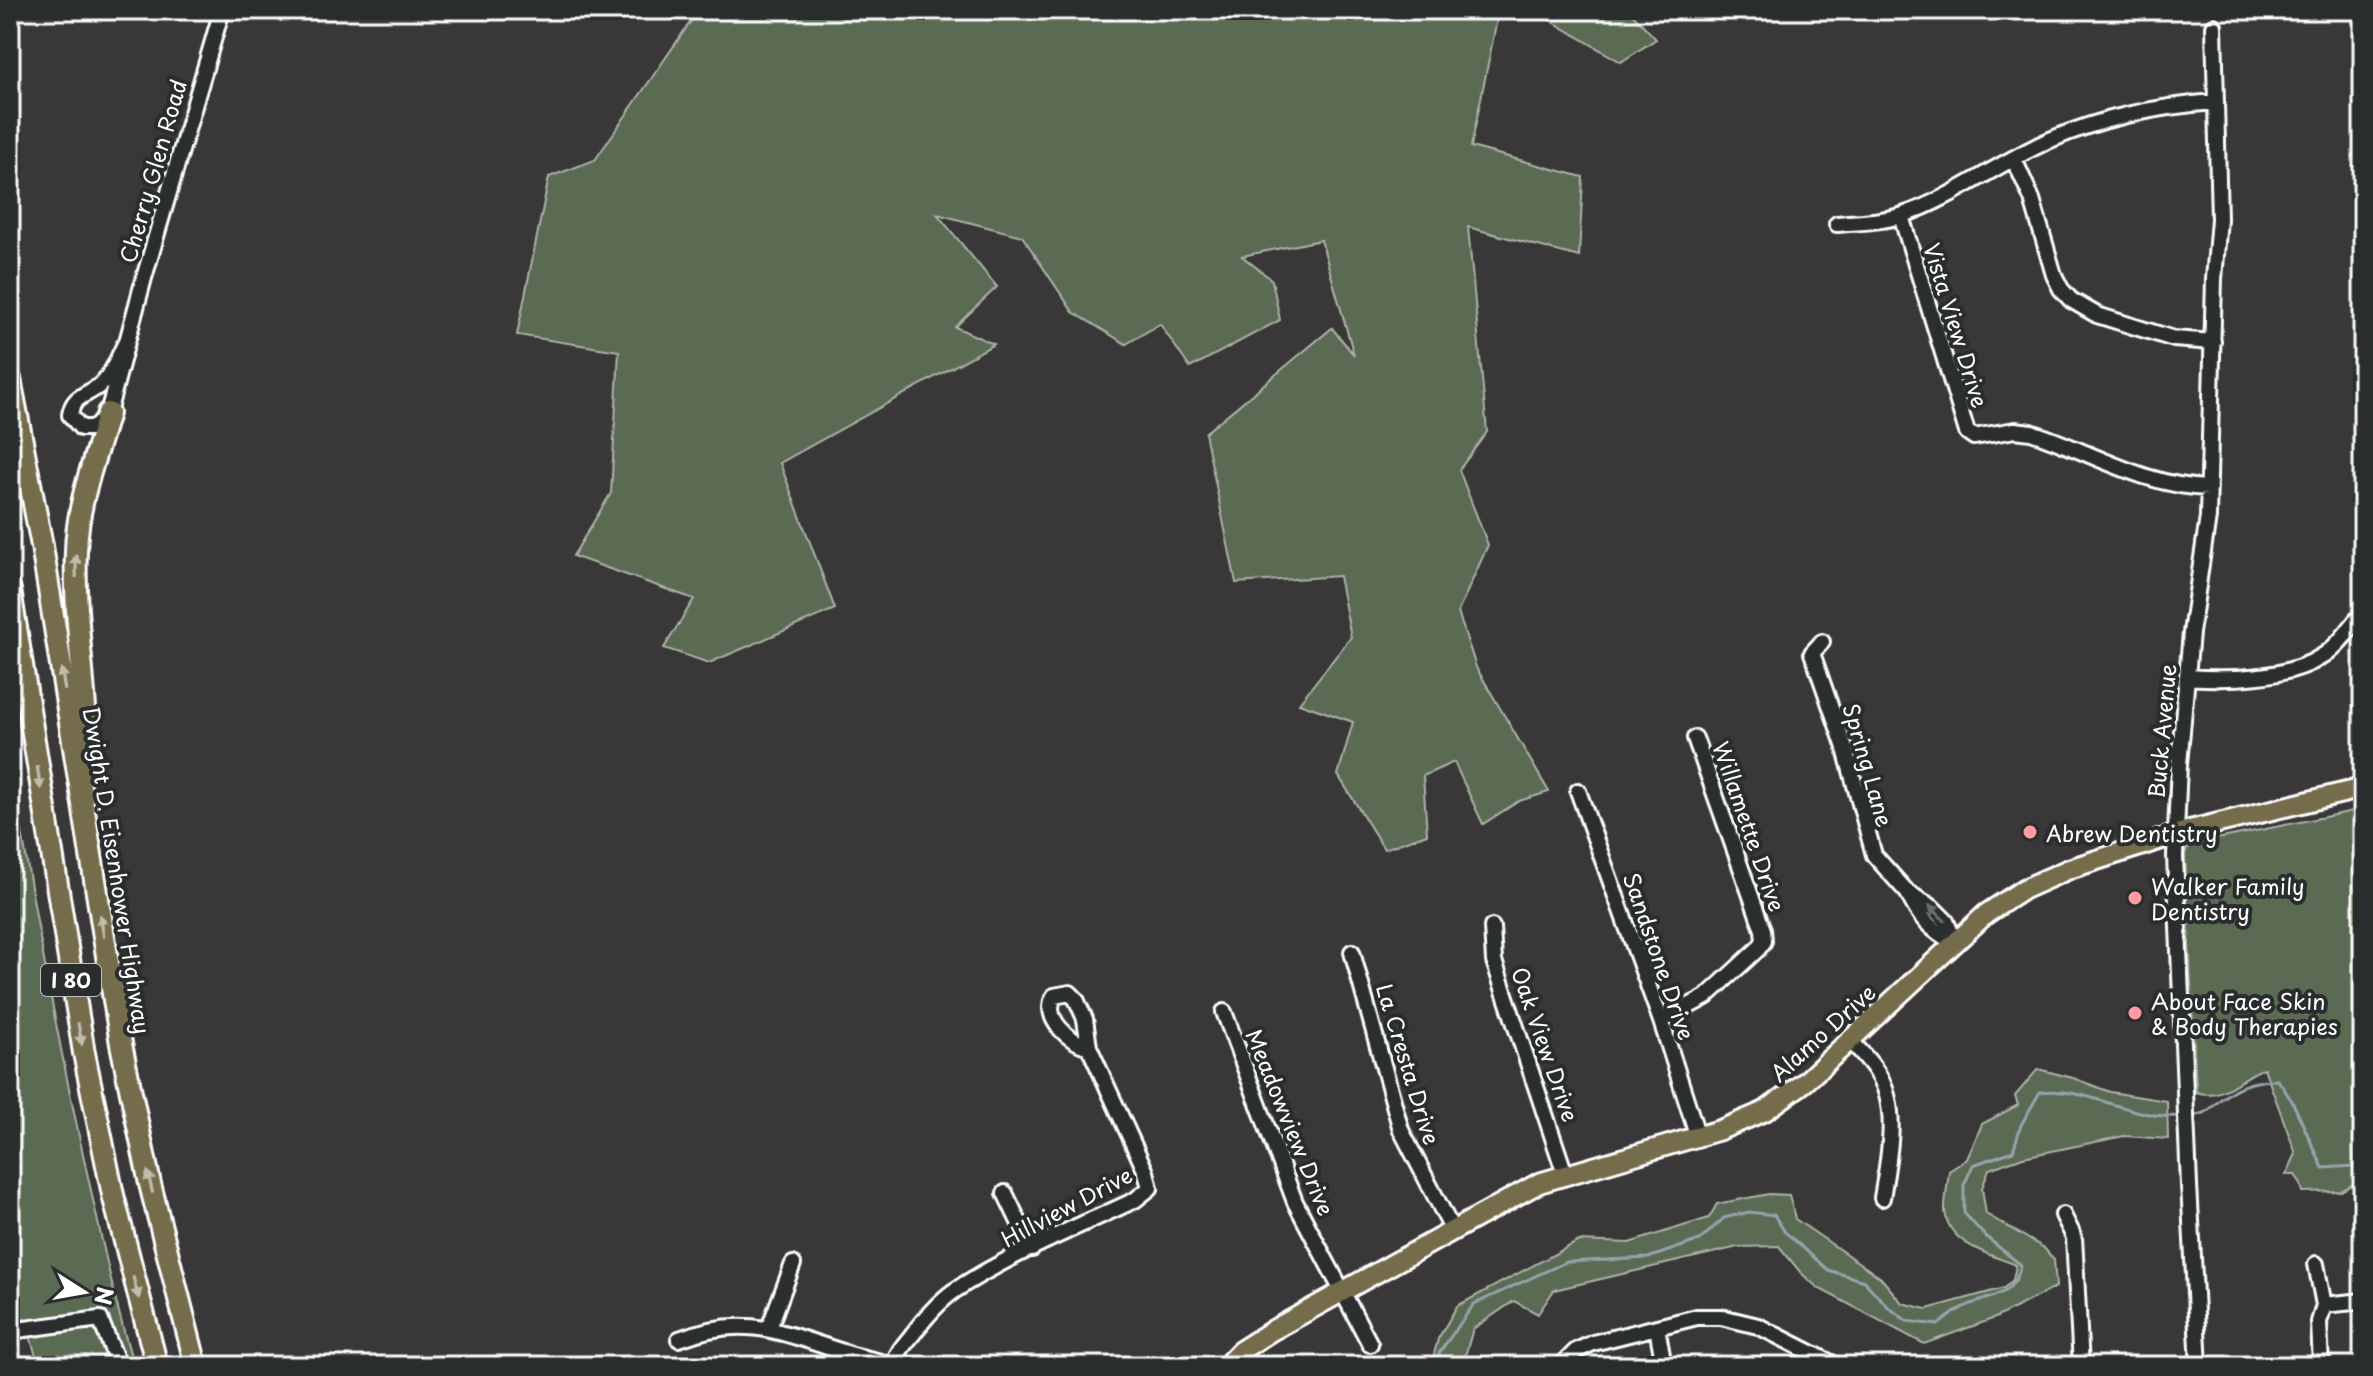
<svg xmlns="http://www.w3.org/2000/svg" width="2373" height="1376" font-family="'Playpen Sans',sans-serif">
	<rect width="100%" height="100%" fill="#393738"/>
	<filter id="ink" filterUnits="userSpaceOnUse"><feTurbulence type="fractalNoise" baseFrequency=".0125" numOctaves="2"/><feDisplacementMap in="SourceGraphic" scale="16" xChannelSelector="R" yChannelSelector="G"/><feConvolveMatrix kernelMatrix="1 2 1 2 8 2 1 2 1" color-interpolation-filters="sRGB"/></filter>
	<g filter="url(#ink)">
		<!-- green -->
		<path fill="#5a6a53" stroke="#acb4a9" stroke-width="2" d="M696 10H1499L1471 147 1583 177 1579 257 1468 227 1487 432 1459 470 1488 545 1458 612 1476 667 1549 792 1519 801 1483 824 1454 762 1423 776 1427 834 1384 849 1338 775 1353 722 1299 703 1351 637 1339 576 1236 583 1205 433 1332 328 1354 355 1321 240 1242 256 1272 280 1280 320 1190 368 1160 324 1126 344 1073 312 1022 236 937 214 997 287 955 327 994 344 780 463 835 609 709 663 664 648 694 599 573 556 611 493 619 351 517 335 549 177 595 160 691 21Z
			M1533 10H1629L1656 39 1621 62Z
			M10 752C30 894 57 1037 88 1177 102 1240 115 1304 134 1366H39L25 1319 10 1321Z
			M2363 809V1179L2341 1191 2303 1192 2300 1182 2295 1175H2286L2296 1154 2264 1068C2239 1078 2222 1101 2196 1092L2185 856 2186 850 2193 844Z
			M2038 1069 2073 1078 2110 1092 2167 1101 2168 1139 2124 1136 2023 1157 1989 1169 1982 1188 1986 1214 2044 1248 2054 1260 2056 1287 1995 1318 1924 1344 1818 1288 1801 1273 1779 1246 1738 1247 1554 1290 1538 1314 1514 1301 1473 1329 1462 1366H1431L1438 1339 1457 1306 1579 1241 1629 1243 1709 1218 1717 1204 1769 1194 1789 1195 1795 1219 1881 1278 1902 1303 1927 1309 2004 1288 2013 1280 2016 1265C1989 1254 1946 1244 1945 1209 1945 1197 1948 1183 1949 1171L1967 1159 1982 1124 2018 1105 2015 1096Z"/>
		<g fill="none" stroke-linecap="round" stroke-linejoin="round">
			<!-- stream -->
			<path stroke="#95a4ab" stroke-width="3" d="M10 38 17 10
				M10 1052V1064
				M2190 1116C2213 1114 2210 1105 2228 1094 2243 1083 2260 1080 2278 1080L2292 1101 2323 1168 2355 1166 2363 1162
				M1440 1366 1439 1353 1474 1304 1566 1262 1648 1258 1700 1240 1724 1218 1749 1212 1774 1215 1785 1232 1828 1270 1864 1281 1888 1307 1907 1321 1938 1325C1946 1319 1955 1311 1964 1307 1990 1295 2014 1298 2021 1265L1985 1236 1964 1213V1185L1973 1165 2013 1151 2021 1125 2040 1092C2088 1086 2130 1120 2182 1116"/>
			<!-- minor casing -->
			<g stroke="#fff" stroke-width="20">
				<path id="minor" d="M2014 159 2032 199 2054 275 2061 289 2071 300 2097 315 2174 339 2213 342
					M1901 216 1967 432 1974 437 2015 430 2031 432C2089 451 2146 487 2209 488
					M1837 224C1858 222 1883 222 1903 215 1955 197 1999 162 2050 140 2101 118 2160 106 2215 102
					M125 344C118 358 113 373 101 384 88 396 73 394 70 415L81 428H95L108 413 144 278 222 10
					M1822 642 1812 653 1844 745 1874 855 1908 893 1932 907 1946 921 1955 943
					M2187 677C2227 680 2287 679 2321 657 2339 646 2350 628 2363 612
					M1578 791 1661 1021 1698 1137
					M1908 893C1918 917 1932 931 1955 943
					M1492 927 1494 961 1565 1174
					M1352 952 1401 1130 1452 1229
					M1224 1012 1295 1202 1370 1344
					M1661 1021 1706 997 1758 949 1764 941 1763 930 1695 738
					M1850 1040C1860 1051 1871 1062 1878 1074 1900 1109 1888 1160 1882 1198
					M1005 1193 1032 1249
					M2063 1215 2074 1237 2081 1366
					M2316 1264 2324 1305 2319 1322 2321 1366
					M2324 1305 2363 1301
					M1657 1327 1664 1366
					M769 1328 793 1264
					M10 1331 100 1319 119 1366
					M679 1339C746 1313 782 1333 846 1353 862 1358 878 1361 894 1365
					M894 1366C896 1353 904 1345 912 1335 924 1319 937 1303 954 1291 1006 1256 1078 1227 1135 1200L1150 1188 1146 1172 1089 1047 1085 1019 1076 999 1070 993 1054 996C1042 1019 1069 1041 1089 1047
					M1561 1366 1576 1351 1593 1343 1697 1317H1721L1758 1326 1837 1366
					M2199 1366 2189 1185 2175 856 2179 764 2191 633 2208 517 2214 279 2219 219 2214 26"/>
			</g>
			<!-- major casing -->
			<g stroke="#fff" stroke-width="24">
				<path id="major" d="M1226 1366 1240 1351 1273 1330 1539 1183 1720 1130 1765 1111 1805 1082 1986 914 2024 889 2069 869 2190 830 2363 788"/>
			</g>
			<!-- highway casing -->
			<g stroke="#fff" stroke-width="26">
				<path id="highway" d="M10 379 42 546 121 1044 150 1184 196 1366
					M10 590 84 1053 113 1195 157 1366
					M86 767C89 695 73 623 76 551 77 504 95 458 108 413"/>
			</g>
			<!-- minor -->
			<use href="#minor" stroke="#2a2d2e" stroke-width="14"/>
			<!-- major -->
			<use href="#major" stroke="#746c4b" stroke-width="18"/>
			<!-- highway -->
			<use href="#highway" stroke="#746c4b" stroke-width="20"/>
		</g>
		<!-- one-way arrows -->
		<defs><path id="oneway-solid" d="M-6-.8H1V-3.2L6.5 0L1 3.2V.8H-6Z" transform="scale(2)"/></defs>
		<g fill="#c0bdae">
			<use href="#oneway-solid" transform="translate(76 566) rotate(-91)"/>
			<use href="#oneway-solid" transform="translate(63 679) rotate(-99)"/>
			<use href="#oneway-solid" transform="translate(39 778) rotate(81)"/>
			<use href="#oneway-solid" transform="translate(102 926) rotate(-99)"/>
			<use href="#oneway-solid" transform="translate(80 1034) rotate(80)"/>
			<use href="#oneway-solid" transform="translate(150 1182) rotate(-103)"/>
			<use href="#oneway-solid" transform="translate(136 1288) rotate(75)"/>
		</g>
		<use fill="#6a6c6d" href="#oneway-solid" transform="translate(1937 913) rotate(-135)"/>
	</g>
	<!-- markers -->
	<g fill="#ff9aa2" stroke="#2a2d2e" stroke-width="3">
		<circle cx="2030" cy="832" r="8"/>
		<circle cx="2135" cy="898" r="8"/>
		<circle cx="2135" cy="1013" r="8"/>
	</g>
	<g text-anchor="middle" dominant-baseline="central" stroke-width="8" stroke-linejoin="round" paint-order="stroke">
		<!-- shield labels -->
		<rect fill="#2a2d2e" stroke="#bfc0c0" stroke-width="2" x="41" y="964" width="60" height="32" rx="6"/>
		<g font-size="20" font-weight="bold" fill="#fff">
			<text x="71" y="980">I 80</text>
		</g>
		<!-- street labels -->
		<g font-size="22" fill="#fff" stroke="#2a2d2e">
			<text transform="translate(152 171) rotate(-74)">Cherry Glen Road</text>
			<text transform="translate(1957 325) rotate(73)">Vista View Drive</text>
			<text transform="translate(2161 731) rotate(-85)">Buck Avenue</text>
			<text transform="translate(1869 765) rotate(74)">Spring Lane</text>
			<text transform="translate(1750 826) rotate(71)">Willamette Drive</text>
			<text transform="translate(118 870) rotate(81)">Dwight D. Eisenhower Highway</text>
			<text transform="translate(1660 956) rotate(71)">Sandstone Drive</text>
			<text transform="translate(1822 1032) rotate(-42)">Alamo Drive</text>
			<text transform="translate(1546 1044) rotate(71)">Oak View Drive</text>
			<text transform="translate(1409 1064) rotate(73)">La Cresta Drive</text>
			<text transform="translate(1291 1122) rotate(68)">Meadowview Drive</text>
			<text transform="translate(1066 1206) rotate(-28)">Hillview Drive</text>
		</g>
		<!-- poi labels -->
		<g font-size="22" fill="#fff" stroke="#2a2d2e" text-anchor="start">
			<text x="2046" y="832">Abrew Dentistry</text>
			<text x="2151" y="885">Walker Family<tspan x="2151" dy="25">Dentistry</tspan></text>
			<text x="2151" y="1000">About Face Skin<tspan x="2151" dy="25">&amp; Body Therapies</tspan></text>
		</g>
	</g>
	<!-- margin -->
	<rect width="2373" height="1376" fill="none" stroke="#2a2d2e" stroke-width="40"/>
	<rect x="20" y="20" width="2333" height="1336" fill="none" stroke="#fff" stroke-width="3" filter="url(#ink)"/>
	<!-- north arrow -->
	<g transform="translate(84 1292) rotate(101)" stroke="#2a2d2e" stroke-width="6" paint-order="stroke">
	<path d="M0-6L14 30L0 20L-14 30Z" fill="#ffffff"/>
	<text y="-12" font-size="22" font-weight="bold" text-anchor="middle" fill="#ffffff">N</text>
	</g>
</svg>
